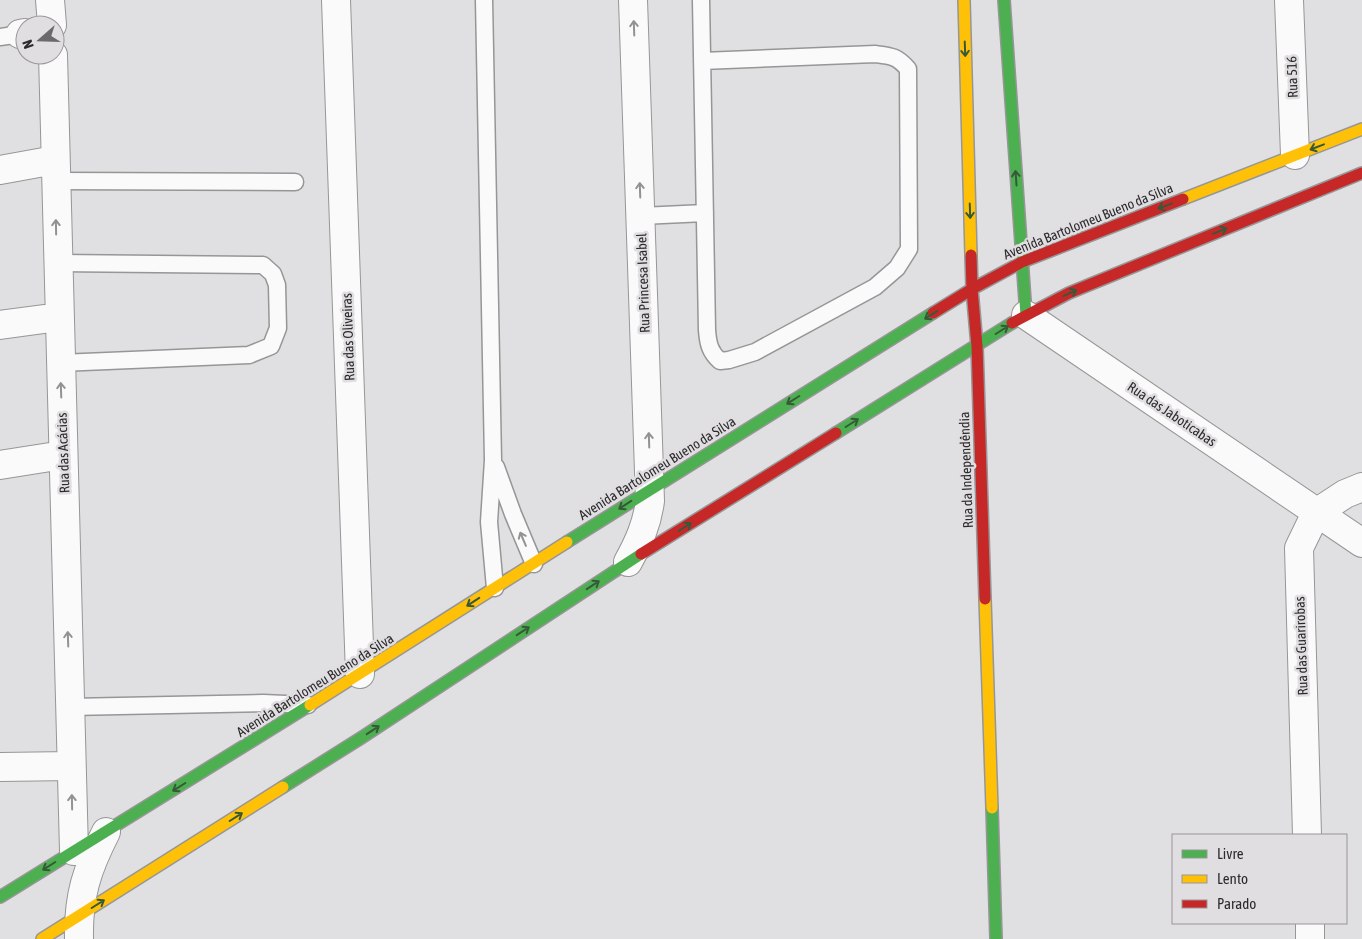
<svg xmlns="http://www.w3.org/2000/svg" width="1362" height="939" font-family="'Asap Condensed',sans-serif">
	<rect width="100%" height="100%" fill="#e0dfe1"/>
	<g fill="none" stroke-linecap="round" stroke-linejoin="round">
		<!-- lane casing -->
		<g stroke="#969697" stroke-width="19">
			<path id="lane" d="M484 0 493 460 489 522 495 588
				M701 0 707 330C708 344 710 352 720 361L729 360 755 352 875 287 897 268 909 249 908 69C897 56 891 56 875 54L702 61
				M0 37 20 34
				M55 181 295 182
				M641 216 705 213
				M57 263 263 265 273 274 277 285 278 328 271 346 249 355 60 363
				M496 467 513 514 534 564
				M70 707 263 703 308 705"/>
		</g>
		<!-- street casing -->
		<g stroke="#969697" stroke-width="30">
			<path id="street" d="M50 0 52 25
				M336 0 360 674
				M1289 0 1295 155
				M20 34 25 33
				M53 55 74 851
				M0 170 55 160
				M1026 315 1362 543
				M0 325 59 317
				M0 465 63 455
				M628 562C639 542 647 524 650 501L633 0
				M0 767 71 766
				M1307 835 1299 548 1316 513 1345 494 1362 487
				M1310 923V939
				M79 939C78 896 87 869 106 832"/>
		</g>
		<!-- fast casing -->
		<g stroke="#969697" stroke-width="14">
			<path id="fast" d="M1004 0 1026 315
				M836 433 1012 323
				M567 542 933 313
				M283 787 361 738 641 554
				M992 808 996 939
				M0 897 310 705"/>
		</g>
		<!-- slow casing -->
		<g stroke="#969697" stroke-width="14">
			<path id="slow" d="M964 0 971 255
				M1183 199 1362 129
				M985 599 992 808
				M310 705 567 542
				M42 939 283 787"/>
		</g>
		<!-- jam casing -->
		<g stroke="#969697" stroke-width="14">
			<path id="jam" d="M971 255 972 289 977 346 985 599
				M933 313 972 289 1022 262 1183 199
				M1012 323 1069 293 1362 173
				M641 554 836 433"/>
		</g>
		<!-- lane -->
		<use href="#lane" stroke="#fafafa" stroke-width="16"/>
		<!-- street -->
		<use href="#street" stroke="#fafafa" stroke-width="28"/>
		<!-- fast -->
		<use href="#fast" stroke="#4caf50" stroke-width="11"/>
		<!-- slow -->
		<use href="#slow" stroke="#ffc107" stroke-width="11"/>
		<!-- jam -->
		<use href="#jam" stroke="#c62828" stroke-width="11"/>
	</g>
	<!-- one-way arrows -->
	<defs><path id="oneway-shaft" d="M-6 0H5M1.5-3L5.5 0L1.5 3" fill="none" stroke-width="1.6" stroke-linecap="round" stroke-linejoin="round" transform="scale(1.25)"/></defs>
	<g stroke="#939293">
		<use href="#oneway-shaft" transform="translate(634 28) rotate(-92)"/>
		<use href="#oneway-shaft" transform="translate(640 190) rotate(-92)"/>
		<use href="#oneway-shaft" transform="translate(56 227) rotate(-91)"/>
		<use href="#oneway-shaft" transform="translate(61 390) rotate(-92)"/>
		<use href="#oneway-shaft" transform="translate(649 440) rotate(-92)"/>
		<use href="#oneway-shaft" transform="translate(523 539) rotate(-113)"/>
		<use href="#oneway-shaft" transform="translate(68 639) rotate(-92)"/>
		<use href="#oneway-shaft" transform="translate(72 802) rotate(-91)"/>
	</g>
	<g stroke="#375939">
		<use href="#oneway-shaft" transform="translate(965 49) rotate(88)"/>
		<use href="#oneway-shaft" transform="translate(1317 147) rotate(159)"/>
		<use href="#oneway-shaft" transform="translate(1016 178) rotate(-94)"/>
		<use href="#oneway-shaft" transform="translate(1165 206) rotate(159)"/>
		<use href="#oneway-shaft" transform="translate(970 211) rotate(88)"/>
		<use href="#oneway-shaft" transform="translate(1220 231) rotate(-22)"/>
		<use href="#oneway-shaft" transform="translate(1070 293) rotate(-24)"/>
		<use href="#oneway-shaft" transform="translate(931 315) rotate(148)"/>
		<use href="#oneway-shaft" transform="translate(1002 330) rotate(-32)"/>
		<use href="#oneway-shaft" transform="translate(793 400) rotate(148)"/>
		<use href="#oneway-shaft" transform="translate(852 423) rotate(-32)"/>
		<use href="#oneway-shaft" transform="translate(625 505) rotate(147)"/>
		<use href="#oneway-shaft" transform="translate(685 527) rotate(-32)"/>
		<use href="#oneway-shaft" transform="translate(593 585) rotate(-33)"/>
		<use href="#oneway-shaft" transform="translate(473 602) rotate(147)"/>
		<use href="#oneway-shaft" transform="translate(523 631) rotate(-33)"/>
		<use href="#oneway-shaft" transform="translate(373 730) rotate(-33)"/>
		<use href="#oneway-shaft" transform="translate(179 787) rotate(148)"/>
		<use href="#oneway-shaft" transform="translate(236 817) rotate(-32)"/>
		<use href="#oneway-shaft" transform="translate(49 866) rotate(148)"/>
		<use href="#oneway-shaft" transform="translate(98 904) rotate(-32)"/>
	</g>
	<g text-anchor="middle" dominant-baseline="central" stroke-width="5" stroke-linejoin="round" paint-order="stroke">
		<!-- street labels -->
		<g font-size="14" fill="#2c2b2c" stroke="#e1dee2">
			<text transform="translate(1292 77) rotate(-92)">Rua 516</text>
			<text transform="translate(1088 221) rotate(-22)">Avenida Bartolomeu Bueno da Silva</text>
			<text transform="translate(643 283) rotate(-92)">Rua Princesa Isabel</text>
			<text transform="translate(348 337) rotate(-92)">Rua das Oliveiras</text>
			<text transform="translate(1172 414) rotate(34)">Rua das Jaboticabas</text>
			<text transform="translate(63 453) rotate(-92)">Rua das Acácias</text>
			<text transform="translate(657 468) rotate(-32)">Avenida Bartolomeu Bueno da Silva</text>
			<text transform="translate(966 470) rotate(-92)">Rua da Independêndia</text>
			<text transform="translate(1301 646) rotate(-92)">Rua das Guarirobas</text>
			<text transform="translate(315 685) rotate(-32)">Avenida Bartolomeu Bueno da Silva</text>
		</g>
	</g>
	<!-- legend -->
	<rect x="1172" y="834" width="175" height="90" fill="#e1dee2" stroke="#999699"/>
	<rect x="1182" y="850" width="25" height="8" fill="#4caf50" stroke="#999699"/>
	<text x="1217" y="859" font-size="15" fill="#2c2b2c">Livre</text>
	<rect x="1182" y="875" width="25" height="8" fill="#ffc107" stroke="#999699"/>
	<text x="1217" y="884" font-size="15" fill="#2c2b2c">Lento</text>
	<rect x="1182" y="900" width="25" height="8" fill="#c62828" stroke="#999699"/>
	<text x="1217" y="909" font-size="15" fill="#2c2b2c">Parado</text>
	<!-- north arrow -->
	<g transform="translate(40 40) rotate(250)"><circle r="24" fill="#e1dee2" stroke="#999699"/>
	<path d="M0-4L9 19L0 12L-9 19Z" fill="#6b6a6b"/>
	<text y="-8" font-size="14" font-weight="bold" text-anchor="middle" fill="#2c2b2c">N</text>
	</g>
</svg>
